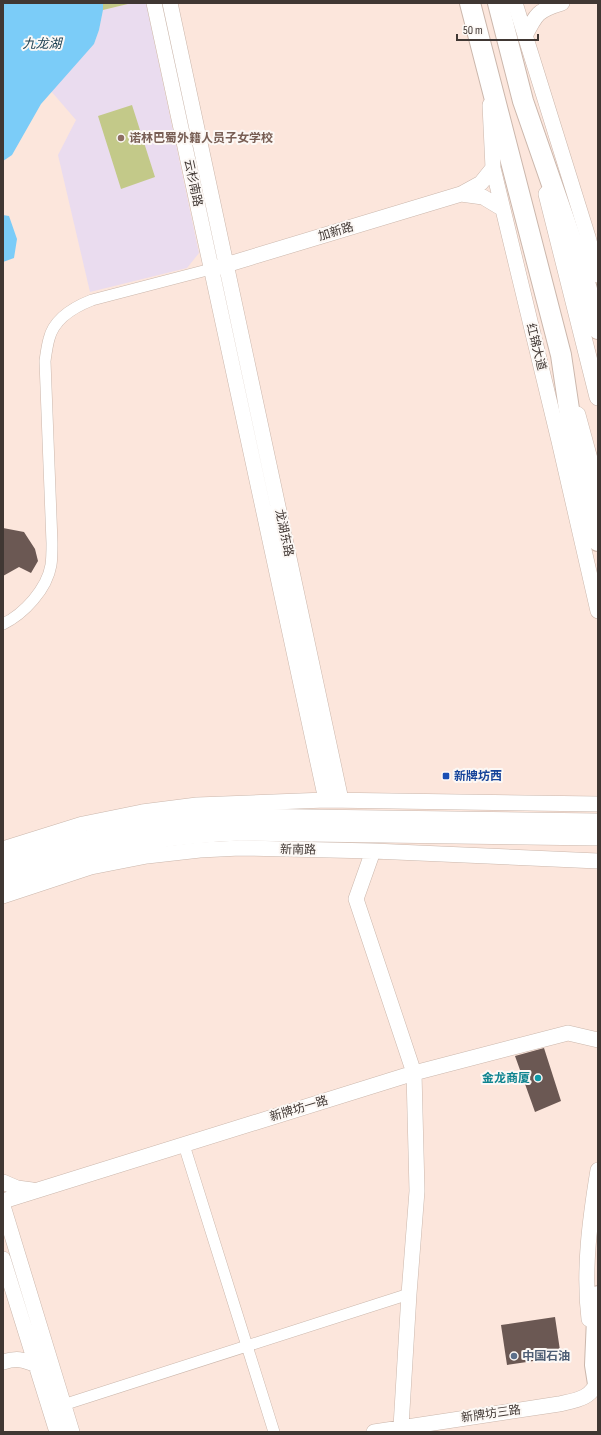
<svg xmlns="http://www.w3.org/2000/svg" width="601" height="1435" font-family="'Sofia Sans Condensed','Noto Sans SC',sans-serif">
	<rect width="100%" height="100%" fill="#fce6dc"/>
	<!-- education -->
	<path fill="#eadcef" d="M132 3H146L199 253 187 268 90 292 58 155 76 120 51 91 94 44 99 30 103 10Z"/>
	<!-- green -->
	<path fill="#c3c989" d="M103 3H132L103 10Z
		M132 105 155 177 121 189 98 116Z"/>
	<!-- water -->
	<path fill="#7bccf8" d="M3 3H103V10L99 30 94 44 41 104 12 155 3 161Z
		M3 215 9 216 17 239 14 258 3 262Z"/>
	<!-- building -->
	<path fill="#6b5853" d="M3 528 24 532 35 549 38 561 31 573 19 567 3 576Z
		M544 1048 561 1101 535 1112 515 1056Z
		M555 1317 561 1357 507 1365 501 1325Z"/>
	<g fill="none" stroke-linecap="round" stroke-linejoin="round">
		<!-- street casing -->
		<g stroke="#cbb7ac" stroke-width="12">
			<path id="street" d="M3 624C24 614 47 589 51 565 52 558 52 550 52 543L45 361C46 354 47 346 49 339 54 318 74 307 92 300L211 269
				M184 1145 274 1432
				M63 1405 409 1294"/>
		</g>
		<!-- secondary casing -->
		<g stroke="#cbb7ac" stroke-width="16">
			<path id="secondary" d="M154 3 326 800
				M170 3 341 800
				M515 3 588 237 598 275
				M525 36C536 14 538 10 562 3
				M490 105 493 168 559 441 598 611
				M461 194 483 197 503 209
				M219 267 461 194 481 183 493 168
				M3 849 83 824 142 812 197 805 326 800 598 804
				M373 851 356 899 414 1073 417 1191 409 1294 401 1427
				M3 896 91 867 147 856 200 850 240 848 373 851 598 861
				M3 1182 17 1188 32 1190
				M3 1201 414 1073 568 1033 598 1040
				M3 1206 72 1432
				M3 1259 57 1432
				M589 1319C583 1270 590 1219 598 1170
				M3 1362C16 1358 23 1359 36 1365
				M374 1432 559 1404C577 1400 591 1399 598 1380"/>
		</g>
		<!-- primary casing -->
		<g stroke="#cbb7ac" stroke-width="18">
			<path id="primary" d="M547 194 598 397
				M577 415 598 492
				M3 865C66 842 133 825 199 819 215 818 230 818 245 817L598 822
				M3 881C50 864 98 849 147 841 179 836 210 833 242 832L598 837"/>
		</g>
		<!-- highway casing -->
		<g stroke="#cbb7ac" stroke-width="22">
			<path id="highway" d="M470 3 561 355 574 443 598 541
				M498 3 523 101 581 268 598 329
				M598 1296 595 1365 598 1384"/>
		</g>
		<!-- street -->
		<use href="#street" stroke="#fff" stroke-width="11"/>
		<!-- secondary -->
		<use href="#secondary" stroke="#fff" stroke-width="15"/>
		<!-- primary -->
		<use href="#primary" stroke="#fff" stroke-width="17"/>
		<!-- highway -->
		<use href="#highway" stroke="#fff" stroke-width="20"/>
	</g>
	<!-- markers -->
	<circle fill="#8d6e63" stroke="#fcf8f5" stroke-width="1.5" cx="121" cy="138" r="4"/>
	<rect fill="#1a4fb4" stroke="#fcf8f5" stroke-width="1.5" x="442" y="772" width="8" height="8" rx="2"/>
	<circle fill="#0f9aa8" stroke="#fcf8f5" stroke-width="1.5" cx="538" cy="1078" r="4"/>
	<circle fill="#5c6f8a" stroke="#fcf8f5" stroke-width="1.5" cx="514" cy="1356" r="4"/>
	<g text-anchor="middle" dominant-baseline="central" stroke-width="4" stroke-linejoin="round" paint-order="stroke">
		<!-- education labels -->
		<g font-size="12" font-weight="bold" fill="#785e54" stroke="#fcf8f5" text-anchor="start">
			<text x="129" y="138">诺林巴蜀外籍人员子女学校</text>
		</g>
		<!-- street labels -->
		<g font-size="12" fill="#403733" stroke="#fcf8f5">
			<text transform="translate(193 183) rotate(78)">云杉南路</text>
			<text transform="translate(336 232) rotate(-17)">加新路</text>
			<text transform="translate(536 347) rotate(76)">红锦大道</text>
			<text transform="translate(284 533) rotate(78)">龙湖东路</text>
			<text transform="translate(298 850) rotate(1)">新南路</text>
			<text transform="translate(299 1109) rotate(-17)">新牌坊一路</text>
			<text transform="translate(491 1414) rotate(-8)">新牌坊三路</text>
		</g>
		<!-- transit labels -->
		<g font-size="12" font-weight="bold" fill="#164399" stroke="#fcf8f5" text-anchor="start">
			<text x="454" y="776">新牌坊西</text>
		</g>
		<!-- culture labels -->
		<g font-size="12" font-weight="bold" fill="#0d838f" stroke="#fcf8f5" text-anchor="end">
			<text x="530" y="1078">金龙商厦</text>
		</g>
		<!-- service labels -->
		<g font-size="12" font-weight="bold" fill="#4e5e75" stroke="#fcf8f5" text-anchor="start">
			<text x="522" y="1356">中国石油</text>
		</g>
		<!-- water labels -->
		<g font-size="13" font-style="italic" fill="#1e4254" stroke="#fcf8f5">
			<text x="42" y="44">九龙湖</text>
		</g>
	</g>
	<!-- border -->
	<rect width="601" height="1435" fill="none" stroke="#403733" stroke-width="8"/>
	<!-- scale -->
	<path d="M457 34v6h81v-6" fill="none" stroke="#403733" stroke-width="2"/>
	<text x="463" y="34" font-size="12" fill="#403733" stroke="#fcf8f5" stroke-width="3" paint-order="stroke">50 m</text>
</svg>
